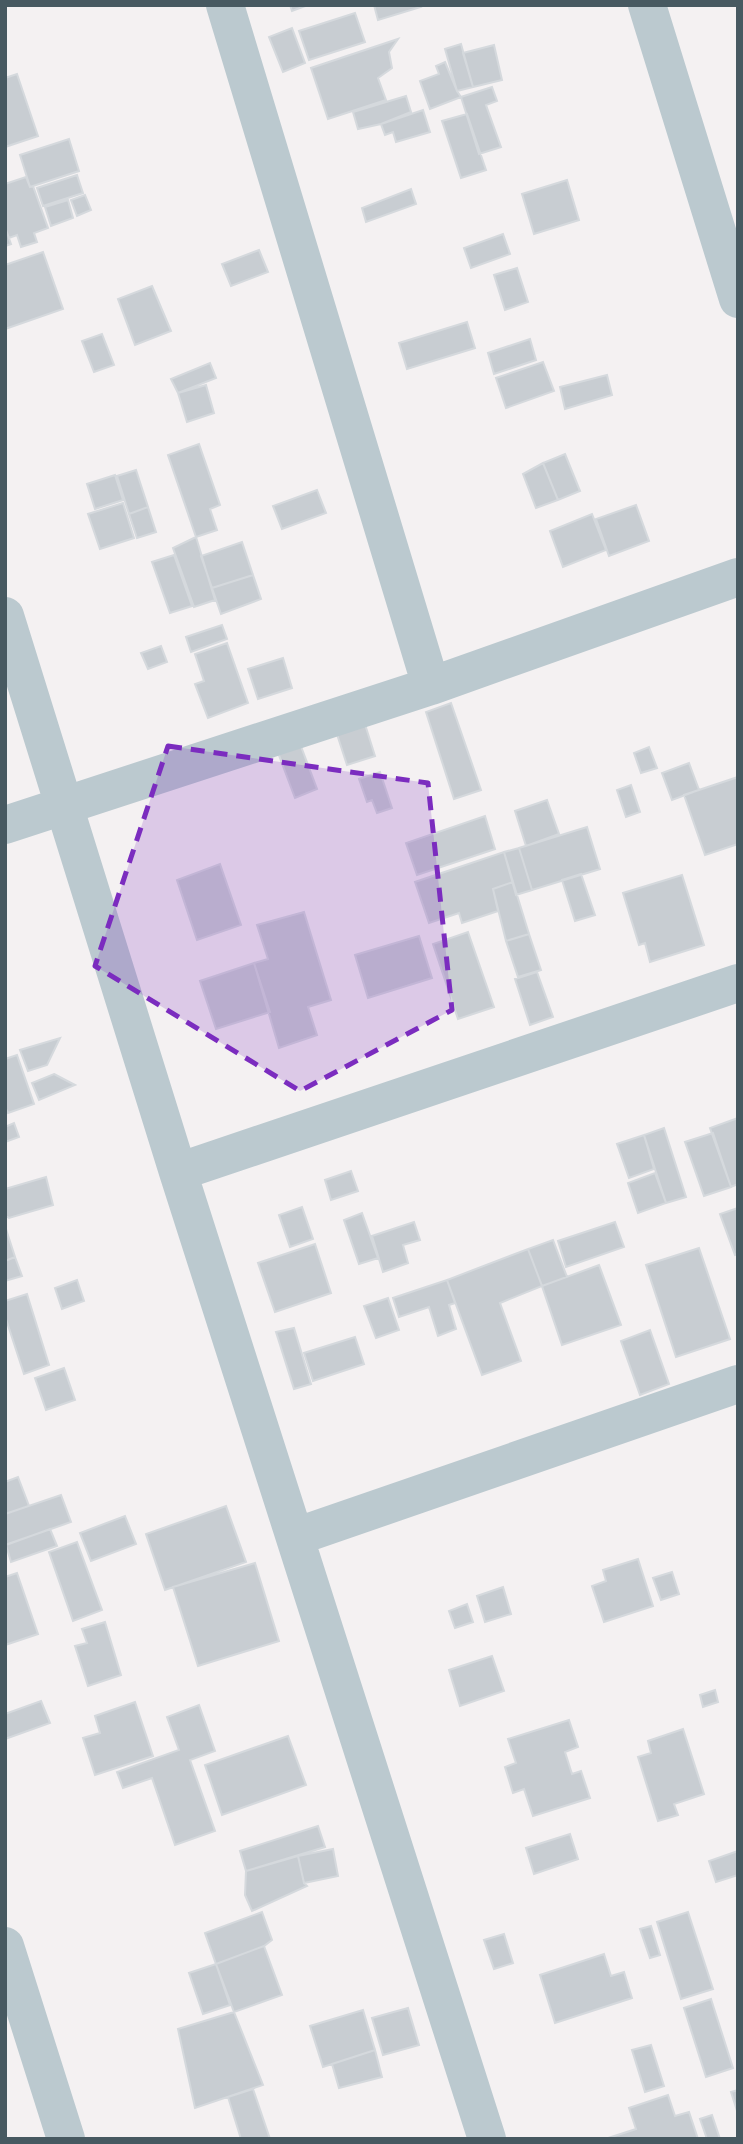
<svg xmlns="http://www.w3.org/2000/svg" width="743" height="2144" font-family="Raleway,sans-serif">
	<rect width="100%" height="100%" fill="#f4f1f2"/>
	<!-- building -->
	<path fill="#c8cdd2" stroke="#d5d9dd" stroke-width="2" d="M290 5H308L292 11Z
		M374 5H420L421 7 378 20Z
		M355 13 365 42 309 60 299 31Z
		M292 28 305 63 283 72 269 37Z
		M398 39 389 52 392 68 378 78 386 100 328 119 311 68Z
		M461 44 473 87 457 91 445 49Z
		M494 45 502 80 473 87 463 53Z
		M445 62 457 91 461 97 430 109 420 81 439 74 436 66Z
		M17 74 38 136 5 147V78Z
		M492 87 497 101 486 105 501 147 479 154 461 97Z
		M406 96 411 112 381 124 358 129 353 112Z
		M423 110 430 132 396 142 393 132 385 135 381 124Z
		M467 114 486 170 461 178 442 121Z
		M69 139 79 171 30 187 20 155Z
		M77 175 83 193 43 206 37 188Z
		M26 177 30 187 33 186 48 228 34 233 37 242 21 247 17 235 9 238 5 227V184Z
		M567 180 579 220 534 234 522 194Z
		M411 189 416 204 366 222 362 208Z
		M85 195 91 210 77 216 71 200Z
		M68 200 73 218 51 226 45 207Z
		M5 227 11 244 5 246Z
		M503 234 510 254 471 268 464 248Z
		M259 250 268 272 231 286 222 264Z
		M43 252 63 309 5 329V265Z
		M517 268 528 302 505 310 494 275Z
		M152 286 171 331 135 345 118 299Z
		M467 322 475 348 407 369 399 343Z
		M102 334 114 365 94 372 82 341Z
		M530 339 536 360 494 374 488 353Z
		M543 362 554 391 506 408 496 378Z
		M210 363 216 378 178 393 171 379Z
		M607 375 612 395 565 409 560 387Z
		M206 385 214 413 187 422 178 393Z
		M199 444 220 505 210 509 217 530 196 537 168 455Z
		M565 454 580 491 558 500 543 463Z
		M543 463 558 500 536 508 523 474Z
		M136 470 148 507 129 514 117 476Z
		M115 475 123 500 95 509 87 484Z
		M317 490 326 513 282 529 273 506Z
		M123 503 134 538 100 549 88 514Z
		M636 505 649 541 609 556 596 519Z
		M148 507 156 532 137 538 129 514Z
		M592 514 606 550 563 567 550 531Z
		M196 537 215 600 194 607 173 548Z
		M242 542 253 575 212 588 201 556Z
		M174 555 192 606 170 613 152 562Z
		M253 575 261 599 221 614 212 588Z
		M222 625 227 639 191 652 186 637Z
		M227 643 248 703 208 718 195 684 204 681 195 654Z
		M161 646 167 662 148 669 141 653Z
		M283 658 292 688 258 699 248 669Z
		M451 703 481 790 454 799 426 712Z
		M363 718 375 756 347 765 335 728Z
		M299 741 317 789 295 798 277 750Z
		M649 747 657 768 641 773 634 753Z
		M689 763 699 790 672 800 662 773Z
		M380 772 392 808 377 813 372 800 367 802 359 779Z
		M738 777V844L705 855 684 795Z
		M631 785 640 812 626 817 617 790Z
		M547 800 559 834 526 846 515 811Z
		M485 816 495 849 417 875 406 843Z
		M587 827 600 869 532 890 519 848Z
		M519 848 532 890 516 895 504 852Z
		M504 852 513 882 493 889 498 911 462 923 459 913 429 923 415 882Z
		M220 864 241 925 197 940 177 880Z
		M581 874 595 915 575 921 562 880Z
		M682 875 704 945 650 962 645 943 639 945 623 893Z
		M513 882 529 934 506 941 493 889Z
		M304 912 331 1000 308 1007 317 1035 279 1048 254 963 268 959 257 925Z
		M468 932 494 1007 458 1019 433 944Z
		M529 934 541 970 518 977 506 941Z
		M419 936 432 978 368 998 355 955Z
		M254 963 270 1012 216 1029 200 981Z
		M537 972 553 1017 530 1025 515 979Z
		M60 1038 47 1065 28 1071 20 1050Z
		M17 1055 34 1104 8 1113 5 1107V1059Z
		M54 1074 75 1085 39 1100 32 1083Z
		M738 1118V1184L731 1187 710 1128Z
		M14 1123 19 1137 5 1142V1127Z
		M664 1128 686 1197 666 1203 644 1135Z
		M713 1133 731 1187 704 1196 685 1142Z
		M644 1135 654 1169 629 1178 617 1144Z
		M351 1171 358 1191 331 1200 325 1180Z
		M655 1173 666 1203 638 1213 628 1183Z
		M46 1177 53 1205 9 1218 6 1216 5 1189Z
		M302 1207 313 1239 290 1247 279 1215Z
		M738 1208V1254L735 1255 720 1214Z
		M362 1213 378 1258 359 1264 344 1220Z
		M414 1222 420 1240 403 1245 408 1263 383 1272 372 1236Z
		M615 1222 624 1247 566 1267 558 1241Z
		M5 1226 15 1257 5 1261Z
		M553 1240 567 1277 542 1286 528 1249Z
		M315 1244 331 1293 275 1312 258 1263Z
		M699 1248 730 1339 676 1357 646 1265Z
		M528 1249 542 1286 500 1303 521 1361 482 1375 447 1280Z
		M15 1257 22 1276 5 1281V1261Z
		M599 1265 621 1325 562 1345 542 1286Z
		M77 1280 84 1301 62 1309 55 1288Z
		M447 1280 455 1303 449 1305 456 1329 438 1336 429 1307 399 1317 393 1298Z
		M27 1294 49 1365 24 1374 5 1316V1301Z
		M388 1298 399 1330 376 1338 364 1306Z
		M294 1328 311 1384 294 1389 276 1332Z
		M650 1330 669 1384 640 1395 621 1341Z
		M355 1337 364 1364 313 1381 304 1353Z
		M64 1368 75 1400 46 1410 35 1378Z
		M18 1477 29 1506 5 1514V1482Z
		M61 1495 71 1522 5 1545V1514Z
		M226 1506 246 1562 165 1590 146 1534Z
		M125 1516 136 1544 91 1561 80 1533Z
		M50 1529 57 1546 11 1562 6 1545Z
		M77 1542 102 1610 73 1621 49 1552Z
		M638 1559 653 1606 604 1622 592 1586 606 1581 603 1570Z
		M255 1563 279 1641 198 1666 173 1587Z
		M672 1572 679 1594 661 1600 653 1578Z
		M17 1573 38 1634 5 1645V1577Z
		M503 1587 511 1614 485 1622 477 1596Z
		M467 1604 473 1622 455 1628 449 1611Z
		M105 1622 121 1675 88 1686 75 1646 87 1643 82 1629Z
		M492 1656 504 1691 460 1706 449 1670Z
		M715 1690 718 1702 703 1707 700 1695Z
		M41 1701 50 1723 5 1739V1714Z
		M135 1702 153 1756 95 1775 83 1738 100 1733 95 1716Z
		M199 1705 215 1751 190 1760 215 1831 175 1845 152 1778 123 1788 117 1772 179 1750 167 1717Z
		M569 1720 578 1747 565 1752 572 1774 581 1771 590 1798 533 1816 524 1789 513 1793 505 1767 516 1763 508 1739Z
		M683 1729 704 1794 674 1804 678 1815 658 1821 638 1757 651 1753 648 1741Z
		M288 1736 306 1785 222 1815 205 1765Z
		M318 1826 325 1847 246 1871 240 1851Z
		M570 1834 578 1859 534 1874 526 1848Z
		M333 1849 338 1876 304 1883 298 1856Z
		M738 1851V1875L716 1882 709 1861Z
		M298 1856 304 1883 307 1886 252 1911 245 1895 246 1871Z
		M262 1912 272 1940 264 1946 216 1964 205 1933Z
		M688 1912 713 1989 681 1999 657 1922Z
		M651 1926 660 1955 650 1958 640 1929Z
		M504 1934 513 1963 494 1969 484 1940Z
		M264 1946 282 1995 234 2012 216 1964Z
		M604 1954 611 1976 624 1972 632 1998 555 2023 540 1975Z
		M216 1964 230 2005 203 2014 189 1973Z
		M711 1999 733 2068 706 2077 684 2008Z
		M408 2008 419 2045 383 2055 372 2018Z
		M363 2010 375 2050 323 2067 310 2026Z
		M234 2012 263 2085 195 2108 178 2029Z
		M651 2045 664 2086 645 2092 632 2050Z
		M375 2050 382 2077 339 2088 332 2064Z
		M253 2089 270 2139H241L228 2097Z
		M738 2090V2114L731 2092Z
		M668 2095 675 2116 689 2112 698 2139H605L636 2129 629 2108Z
		M712 2115 720 2139H707L700 2119Z"/>
	<g fill="none" stroke-linecap="round" stroke-linejoin="round">
		<!-- minor -->
		<path stroke="#bbc9cf" stroke-width="38" d="M225 5 431 686
			M647 5 738 299
			M5 616 178 1172 487 2139
			M5 825 431 686 738 577
			M178 1172 738 983
			M295 1537 738 1384
			M5 1946 66 2139"/>
	</g>
	<!-- marked area -->
	<path fill="#7b2cbf" fill-opacity="0.2" stroke="#7b2cbf" stroke-width="5" stroke-dasharray="14 9" stroke-linejoin="round" d="M168 746 428 783 452 1010 300 1091 95 966Z"/>
	<!-- border -->
	<rect width="743" height="2144" fill="none" stroke="#475961" stroke-width="14"/>
</svg>
